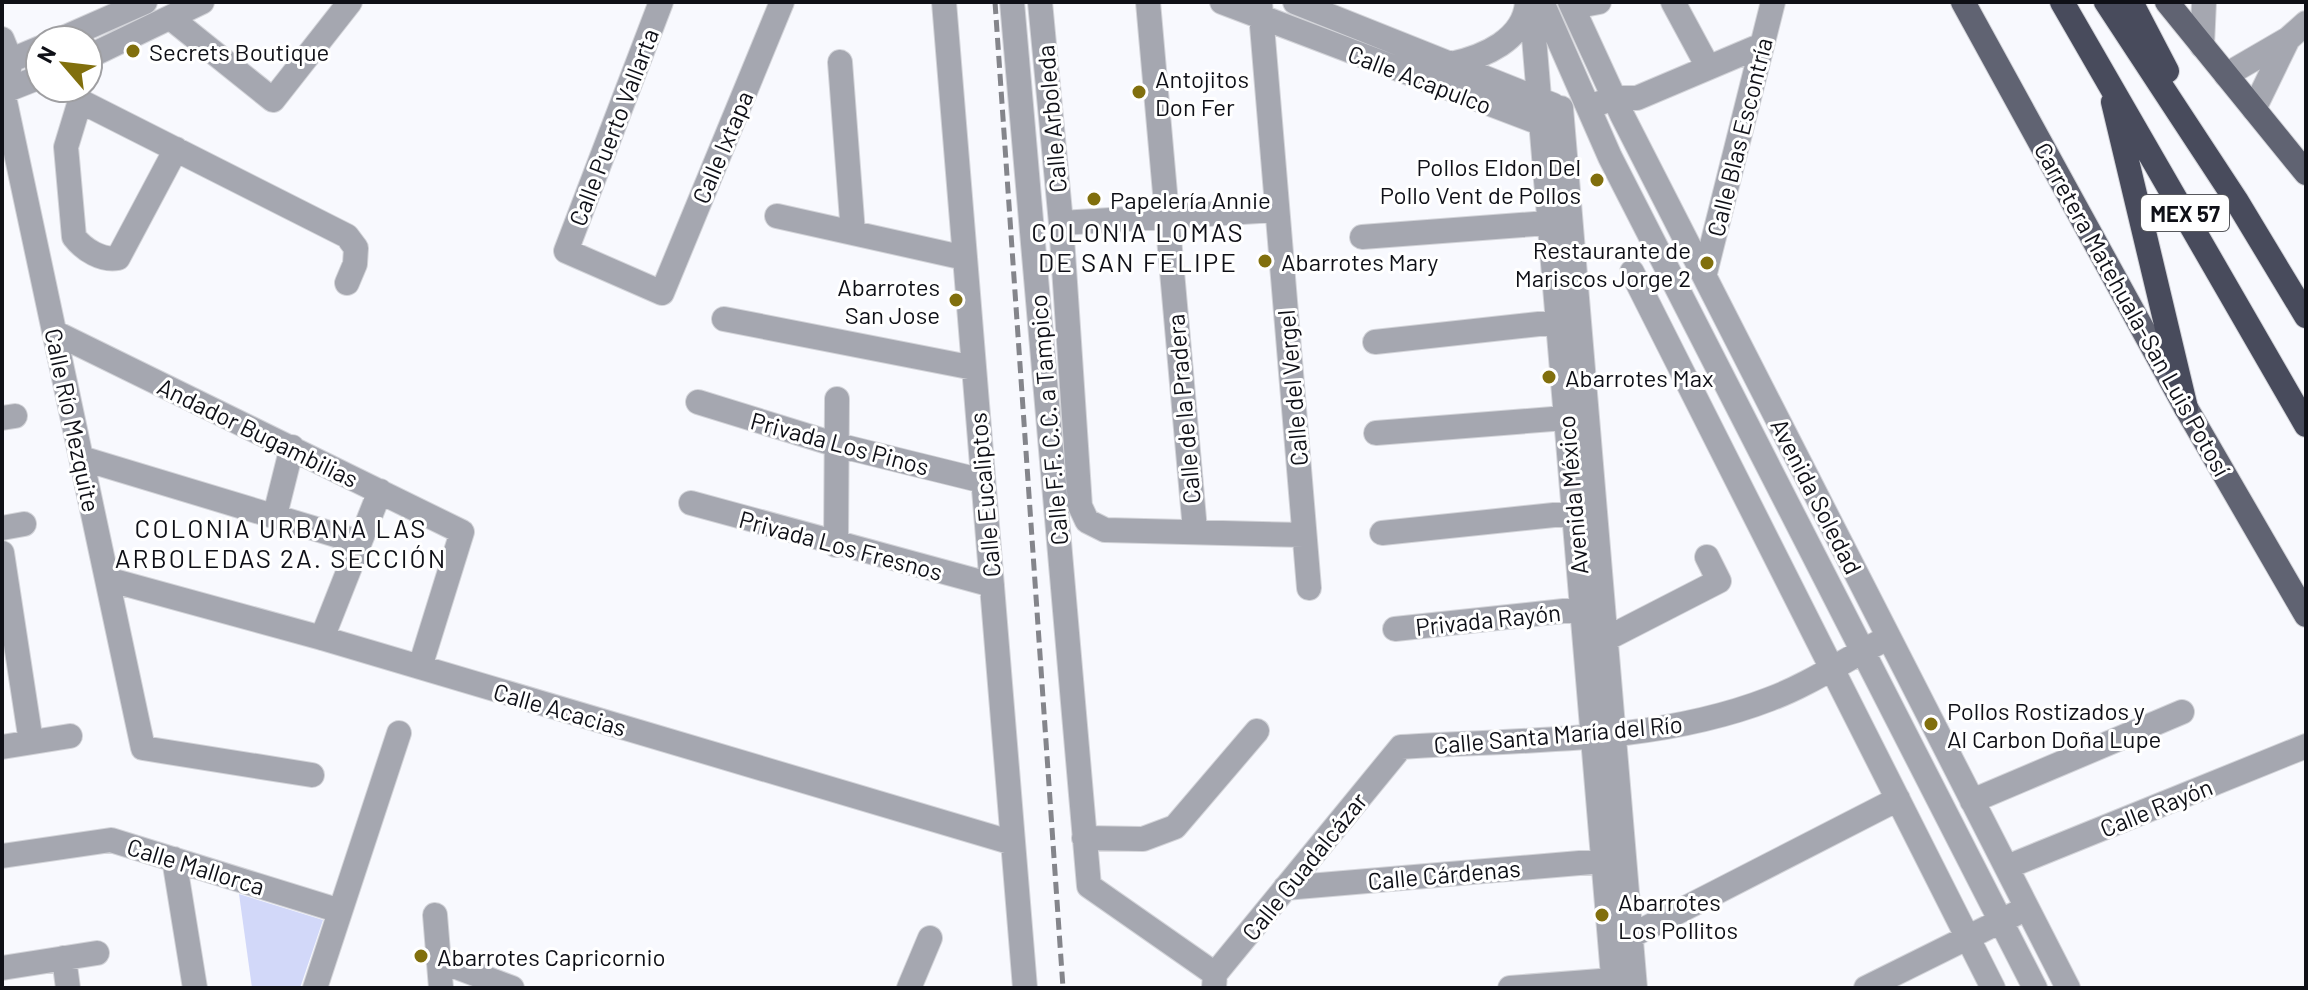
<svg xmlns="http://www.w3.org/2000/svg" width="2308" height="990" font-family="Barlow,sans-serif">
	<rect width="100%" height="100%" fill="#f8f9fe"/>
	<!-- green -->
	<path fill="#d2d8f9" d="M239 894 323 920 300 988H252Z"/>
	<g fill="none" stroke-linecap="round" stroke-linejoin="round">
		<!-- minor casing -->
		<g stroke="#d3d4d9" stroke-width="26">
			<path id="minor" d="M661 2 566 251 662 293 782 2
				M944 2 1025 988
				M1012 2 1089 886 1215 974
				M1040 2 1061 223 1080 506 1087 521 1105 530 1304 535
				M1148 2 1195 530
				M1222 2 1556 129
				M1260 2 1309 588
				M1295 2 1553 105
				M1531 2 1614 988
				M1542 2 1610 157 2035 988
				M1570 2 1622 115 2068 988
				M1673 2 1708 67
				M1573 7 1599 2
				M172 19 273 100 350 2
				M2 39 11 61 3 92 143 748 312 775
				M59 40 145 2
				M2202 46 2204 2
				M88 57 202 2
				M840 62 853 233
				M2 64 40 48
				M1451 64C1483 57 1525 40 1527 2
				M2226 75 2288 39 2306 23
				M73 88 80 101 347 236 356 248 355 264 347 283
				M2 92 40 77
				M80 101 66 147 74 237C84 250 102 261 118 258L176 149
				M1600 103 1614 98H1637L1762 45
				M1561 108 1635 988
				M2254 109 2288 39
				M777 216 965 258
				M1061 223 1277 210
				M1362 237 1548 223
				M1632 272 1993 988
				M1705 273 1773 2
				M724 319 974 368
				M54 332 462 532 420 667
				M1375 342 1557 322
				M698 402 837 445 983 481
				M2 418 15 416
				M1376 433 1565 418
				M81 458 359 542
				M691 503 992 585
				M275 515 292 447
				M2 528 24 524
				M1382 533 1573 513
				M836 545 837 399
				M2 553 31 742
				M107 579 322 638 1013 843
				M1395 629 1582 609
				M322 638 380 491
				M1606 639 1719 581 1707 557
				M2 747 70 736
				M1972 801 2182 712
				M1084 838 1143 839 1175 827 1257 731
				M2 856 111 840 340 911
				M174 859 195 988
				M2007 867 2306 746
				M1285 888 1603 861
				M435 915 441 988
				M1631 936 1898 799
				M64 958 68 988
				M438 960 512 988
				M2 968 97 953
				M315 988 399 733
				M909 988 930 938
				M1214 988 1215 974 1401 747C1524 739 1654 744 1770 699 1808 685 1843 661 1878 643
				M1510 988 1613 980
				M1866 988 2015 914"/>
		</g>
		<!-- major casing -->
		<g stroke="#d3d4d9" stroke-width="26">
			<path id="major" d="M1963 2 2186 408 2306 615
				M2167 2 2306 173"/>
		</g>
		<!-- highway casing -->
		<g stroke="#d3d4d9" stroke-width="26">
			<path id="highway" d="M2062 2 2306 425
				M2106 2 2236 200 2306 316
				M2131 2 2167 71
				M2113 102 2186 408"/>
		</g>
		<!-- minor -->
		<use href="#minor" stroke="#a5a7b0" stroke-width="24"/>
		<!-- major -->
		<use href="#major" stroke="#606372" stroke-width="24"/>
		<!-- highway -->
		<use href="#highway" stroke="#484b5c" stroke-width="24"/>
		<!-- rail -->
		<path stroke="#84858b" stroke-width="5" stroke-dasharray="12 6" stroke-linecap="butt" d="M995 2 1063 988"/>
	</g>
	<!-- markers -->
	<g fill="#816f0d" stroke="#fff" stroke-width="3">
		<circle cx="133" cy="51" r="8"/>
		<circle cx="1139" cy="92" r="8"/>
		<circle cx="1597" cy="180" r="8"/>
		<circle cx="1094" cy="199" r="8"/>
		<circle cx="1265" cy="261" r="8"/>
		<circle cx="1707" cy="263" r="8"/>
		<circle cx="956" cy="300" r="8"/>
		<circle cx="1549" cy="377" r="8"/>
		<circle cx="1931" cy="724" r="8"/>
		<circle cx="1602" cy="915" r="8"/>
		<circle cx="421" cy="956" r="8"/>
	</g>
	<g text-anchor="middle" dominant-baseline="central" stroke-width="6" stroke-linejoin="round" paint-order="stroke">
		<!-- shield labels -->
		<rect fill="#fff" stroke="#57585d" stroke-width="2" x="2141" y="195" width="88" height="36" rx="6"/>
		<g font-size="22" font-weight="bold" fill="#0f1017">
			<text x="2185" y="213">MEX 57</text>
		</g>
		<!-- poi labels -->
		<g font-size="24" fill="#0f1017" stroke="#fff" text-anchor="start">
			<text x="149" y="51">Secrets Boutique</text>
			<text x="1155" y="78">Antojitos<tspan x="1155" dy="28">Don Fer</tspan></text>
			<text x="1581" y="166" text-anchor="end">Pollos Eldon Del<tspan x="1581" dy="28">Pollo Vent de Pollos</tspan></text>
			<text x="1110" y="199">Papelería Annie</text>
			<text x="1691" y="249" text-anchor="end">Restaurante de<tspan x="1691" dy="28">Mariscos Jorge 2</tspan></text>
			<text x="1281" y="261">Abarrotes Mary</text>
			<text x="940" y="286" text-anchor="end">Abarrotes<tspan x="940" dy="28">San Jose</tspan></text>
			<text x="1565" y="377">Abarrotes Max</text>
			<text x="1947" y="710">Pollos Rostizados y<tspan x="1947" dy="28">Al Carbon Doña Lupe</tspan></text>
			<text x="1618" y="901">Abarrotes<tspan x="1618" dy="28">Los Pollitos</tspan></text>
			<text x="437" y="956">Abarrotes Capricornio</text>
		</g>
		<!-- street labels -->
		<g font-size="24" fill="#0f1017" stroke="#fff">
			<text transform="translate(1420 79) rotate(21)">Calle Acapulco</text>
			<text transform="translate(1051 119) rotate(-95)">Calle Arboleda</text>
			<text transform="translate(613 127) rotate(-69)">Calle Puerto Vallarta</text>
			<text transform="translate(1739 137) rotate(-76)">Calle Blas Escontría</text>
			<text transform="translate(722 147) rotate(-67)">Calle Ixtapa</text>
			<text transform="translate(2133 309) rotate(61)">Carretera Matehuala-San Luis Potosí</text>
			<text transform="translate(1292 388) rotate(-95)">Calle del Vergel</text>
			<text transform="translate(1183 409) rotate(-95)">Calle de la Pradera</text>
			<text transform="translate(73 420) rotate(78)">Calle Río Mezquite</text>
			<text transform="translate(1048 420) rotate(-95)">Calle F.F. C.C. a Tampico</text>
			<text transform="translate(258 432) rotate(26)">Andador Bugambilias</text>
			<text transform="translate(840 443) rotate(15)">Privada Los Pinos</text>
			<text transform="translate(984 495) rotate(-95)">Calle Eucaliptos</text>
			<text transform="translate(1572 495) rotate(-95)">Avenida México</text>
			<text transform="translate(1817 496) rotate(63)">Avenida Soledad</text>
			<text transform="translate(841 545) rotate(15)">Privada Los Fresnos</text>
			<text transform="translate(1488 619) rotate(-6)">Privada Rayón</text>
			<text transform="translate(560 709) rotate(16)">Calle Acacias</text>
			<text transform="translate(1558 734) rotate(-5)">Calle Santa María del Río</text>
			<text transform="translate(2156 807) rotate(-22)">Calle Rayón</text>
			<text transform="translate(196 866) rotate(17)">Calle Mallorca</text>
			<text transform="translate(1304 866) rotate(-51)">Calle Guadalcázar</text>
			<text transform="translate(1444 874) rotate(-5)">Calle Cárdenas</text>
		</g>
		<!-- neighbourhood labels -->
		<g font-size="26" letter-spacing="2" fill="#0f1017" stroke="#fff">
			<text x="1138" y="231">COLONIA LOMAS<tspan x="1138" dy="30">DE SAN FELIPE</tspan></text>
			<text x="281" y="527">COLONIA URBANA LAS<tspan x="281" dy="30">ARBOLEDAS 2A. SECCIÓN</tspan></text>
		</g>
	</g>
	<!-- border -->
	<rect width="2308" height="990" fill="none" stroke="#0f1017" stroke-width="8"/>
	<!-- north arrow -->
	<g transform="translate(64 64) rotate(298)"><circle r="38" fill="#ffffff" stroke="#9f9fa2" stroke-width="2"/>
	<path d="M0-6L14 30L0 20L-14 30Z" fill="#816f0d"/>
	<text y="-12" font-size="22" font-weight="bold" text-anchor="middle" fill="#0f1017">N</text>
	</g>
</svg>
